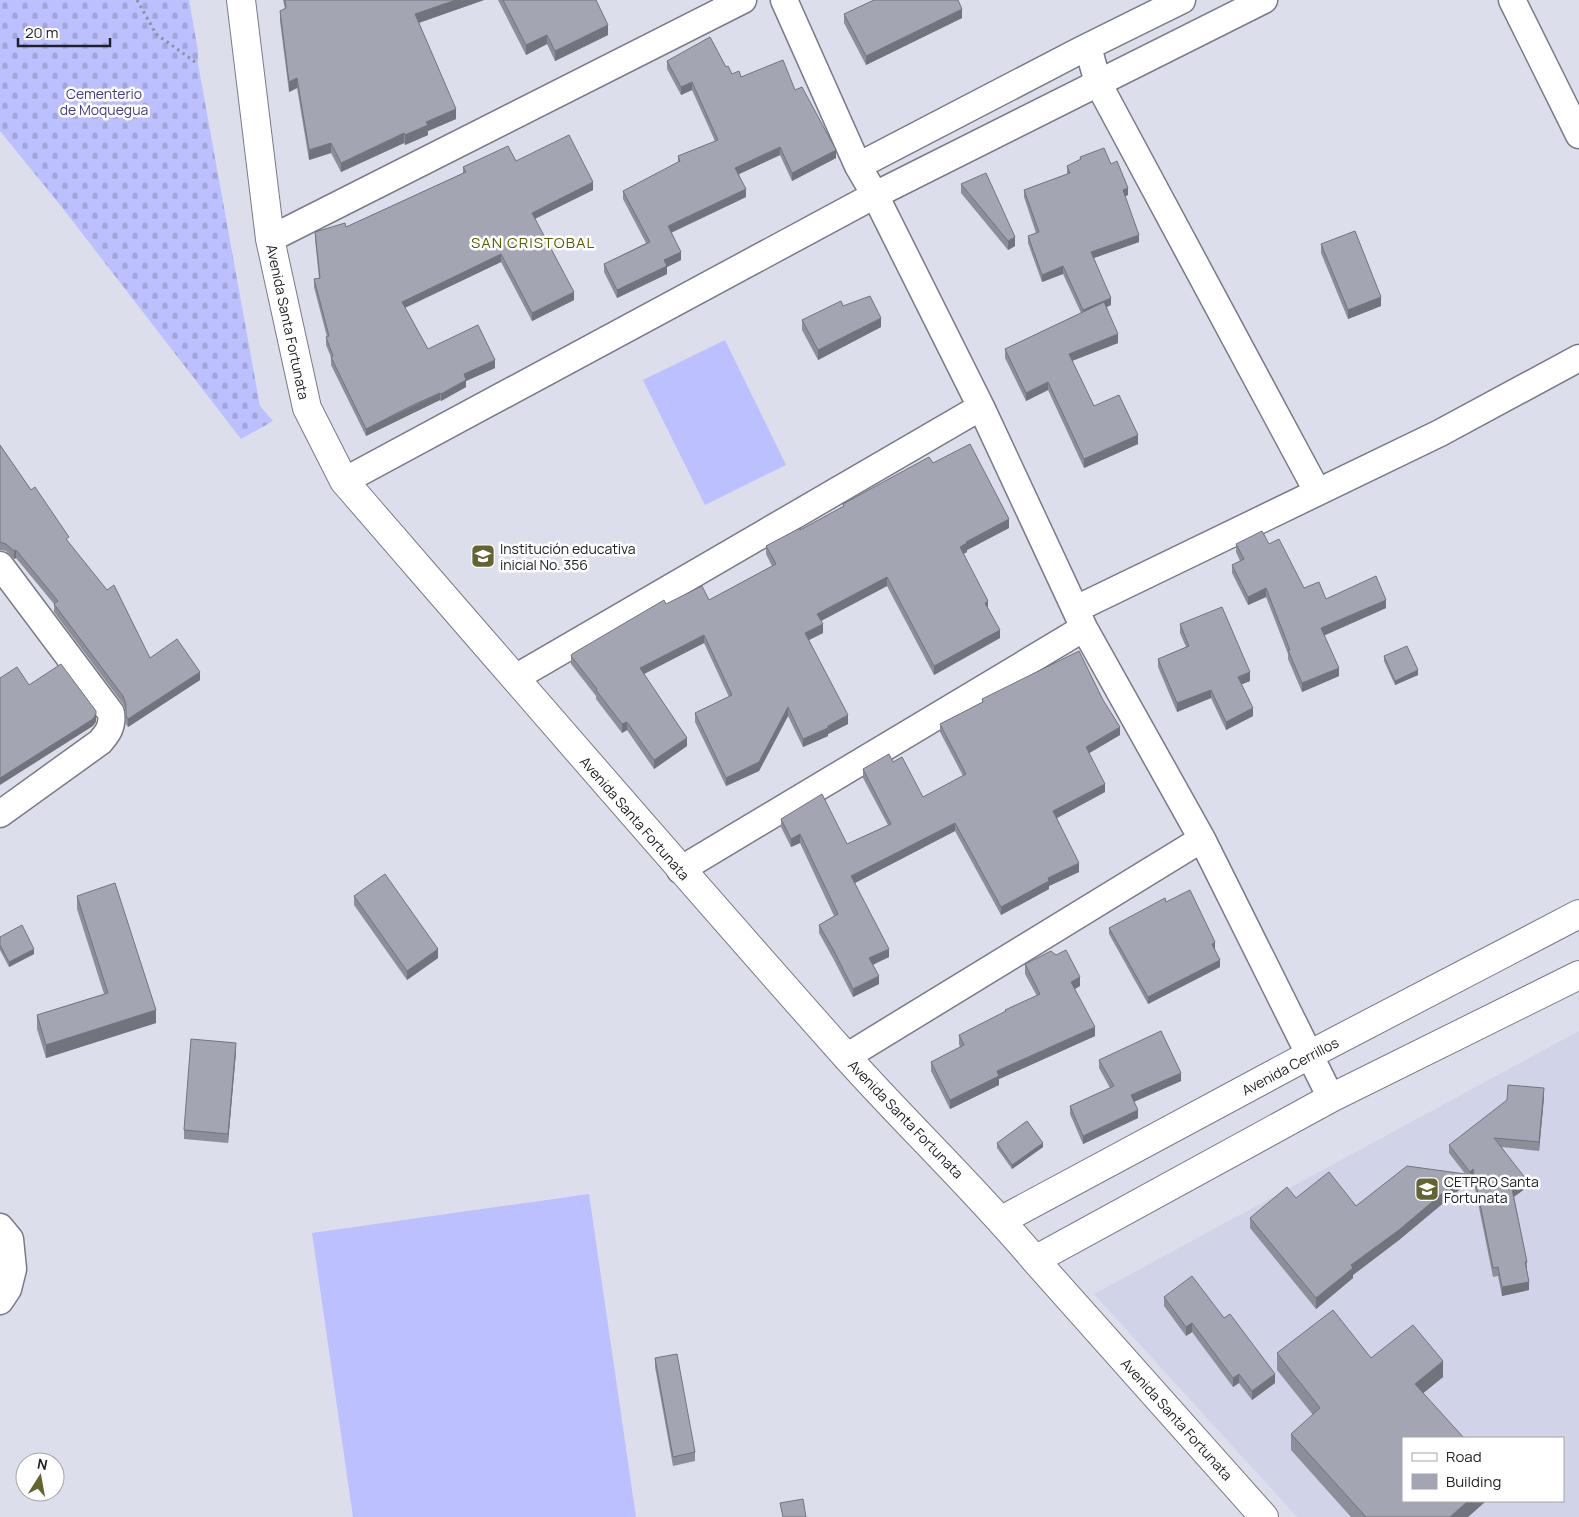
<svg xmlns="http://www.w3.org/2000/svg" width="1579" height="1517" font-family="Manrope,sans-serif">
	<defs>
		<pattern id="cemetery-stones" width="16" height="16" patternUnits="userSpaceOnUse" patternTransform="scale(1.25)"><rect width="16" height="16" fill="#bcc0ff"/><path d="M2 7V4a2 2 0 0 1 4 0v3zM10 15v-3a2 2 0 0 1 4 0v3z" fill="#a1a5da"/></pattern>
	</defs>
	<rect width="100%" height="100%" fill="#dddeec"/>
	<!-- built -->
	<path fill="#d1d3e8" fill-rule="evenodd" d="M1579 1031V1517H1297L1094 1294ZM1403 1438H1563V1501H1403Z"/>
	<!-- cemetery -->
	<path fill="url(#cemetery-stones)" d="M0 0H189L198 51V64L260 406 273 421 241 439 61 206 0 131Z"/>
	<!-- pitch -->
	<path fill="#bcc0ff" d="M725 340 786 465 705 505 643 380Z
		M589 1194 636 1517H353L312 1233Z"/>
	<g fill="none" stroke-linecap="round" stroke-linejoin="round">
		<!-- minor casing -->
		<g stroke="#797a87" stroke-width="29">
			<path id="minor" d="M784 0 858 166 875 195 981 407 1084 628 1202 839 1331 1098
				M1512 0 1579 135
				M1088 47 1098 83 1317 491
				M858 166 1081 50 1182 0
				M270 239 743 0
				M344 481 875 195 1264 0
				M0 565 111 713C113 726 108 733 100 742L0 814
				M1076 609 1440 433 1579 358
				M515 678 981 407
				M680 870 1084 628
				M846 1057 1202 839
				M0 1227 10 1239 13 1269 8 1289 0 1301"/>
		</g>
		<!-- tertiary casing -->
		<g stroke="#797a87" stroke-width="30">
			<path id="tertiary" d="M241 0 270 239 307 408 344 481C507 669 670 858 836 1045 900 1118 972 1185 1035 1260L1264 1517
				M1002 1220 1309 1055 1579 914
				M1035 1260 1331 1098 1579 975"/>
		</g>
		<!-- path -->
		<path stroke="#8f909a" stroke-width="3" stroke-dasharray="2.5 4" stroke-linecap="butt" d="M137 0 156 34 198 64"/>
		<!-- minor -->
		<use href="#minor" stroke="#fff" stroke-width="26"/>
		<!-- tertiary -->
		<use href="#tertiary" stroke="#fff" stroke-width="28"/>
	</g>
	<!-- wall -->
	<path fill="#8c8e99" d="M283 0H484L419 23 456 119 428 131V135L405 145 404 143 341 172 331 153 309 160 297 88 289 92 280 21V11L285 9Z
		M498 0H596L608 35 555 61 547 44 526 55Z
		M844 14 962 18 866 65 844 23Z
		M667 61 726 67 732 74 795 90 836 158 792 181 780 155 739 174 746 197 671 233 681 260 667 267V274L617 298 604 272V264L646 243 623 199V191L678 163V156L715 141 692 90 681 95 667 69Z
		M1080 157 1111 164 1128 195 1125 196 1139 242 1094 258 1111 305 1107 307 1118 343 1072 361 1094 406 1138 444 1084 468 1048 390 1026 401 1005 358V349L1081 313 1063 274 1042 282 1028 243V236L1036 233 1024 197V190L1067 174V166L1080 160Z
		M516 161 593 190 535 219 574 300 532 321 501 262 405 308 428 349 495 368 466 381V387L441 401 440 400 415 412 366 436 331 365V357L326 345V337H327L314 287V279L319 278 315 239V232L346 227 463 173V167Z
		M961 184 1015 246 1008 250 961 193Z
		M1321 244 1381 306 1348 319 1321 253Z
		M843 306 881 327 818 360 802 330V320Z
		M0 445 31 490 69 543 150 658 200 680 128 727 126 724V712L123 704 54 612V604L16 558 14 559 6 551 0 550Z
		M933 463 1009 528 967 550V552L963 554 988 609 1000 638 934 675 887 586 821 621 823 633 809 640 848 724 828 734V736L803 747 788 716 759 771 726 786 695 722V713L729 697 704 643 644 674 687 746 654 769 627 730 622 733 596 699V696L571 664V656L666 604 709 600 772 566 766 554V546L800 530 843 507V504Z
		M1236 544H1269L1304 588 1326 599 1386 608 1324 635 1339 676 1302 692 1288 659V654L1266 597 1248 605 1232 573V565L1240 561 1236 552Z
		M1180 624 1250 681 1241 684 1253 716 1226 730 1211 698 1177 712 1158 667V659L1186 647 1180 633Z
		M1384 656 1418 675 1395 685 1384 661Z
		M982 699 1120 735 1089 753 1105 792 1057 818 1079 872 1049 886V889L1001 915 955 831 855 883 889 957 873 965 879 984 853 997 834 960 819 933V925L834 916 800 843 791 847 781 827V819L847 844 888 825 863 778V769L893 762 923 797 963 776 940 732V724L982 702Z
		M77 896 156 1023 46 1058 37 1029V1015L104 994 77 909Z
		M354 896 438 958 407 980 354 905Z
		M1166 902 1215 949 1220 967 1148 1004 1109 934V928Z
		M0 937 34 954 9 967 0 950Z
		M1025 964 1080 986 1075 989 1095 1036 999 1079V1085L950 1109 931 1071V1062L960 1047 959 1044V1035L1005 1012V1010L1037 996 1025 974Z
		M236 1052 228 1143 184 1139V1130Z
		M1099 1060 1181 1081 1134 1102 1138 1118 1083 1144 1070 1114V1106L1110 1088 1099 1068Z
		M1544 1097 1539 1151 1502 1147 1526 1188 1514 1197 1527 1262V1270L1529 1290 1502 1296 1498 1276 1493 1277 1473 1178 1470 1180 1449 1153V1145Z
		M997 1143 1043 1147 1012 1169 997 1148Z
		M1465 1185 1399 1240 1353 1275V1278L1316 1309 1250 1228V1218L1296 1198 1356 1206Z
		M1164 1297 1224 1318 1275 1383 1252 1400 1239 1383 1233 1387 1192 1332 1186 1336 1164 1306Z
		M1277 1353 1371 1358 1443 1377 1423 1393 1403 1501H1486L1468 1517H1351L1291 1450V1434L1313 1415 1277 1370Z
		M655 1358 695 1452V1461L673 1466 655 1367Z"/>
	<!-- shaded-wall -->
	<path fill="#72747d" d="M456 0H484L415 24V14Z
		M962 9V18L866 65V56Z
		M608 25V35L555 61V51Z
		M547 35V44L526 55V45Z
		M297 78V88L289 92V82Z
		M692 82V90L681 95V87Z
		M456 109V119L428 131V135L405 145V135L426 122Z
		M404 133V143L341 172V163Z
		M331 143V153L309 160V150Z
		M780 147V155L735 176V168Z
		M836 150V158L792 181V173Z
		M593 182V190L532 220V213Z
		M1128 188V195L1123 197V190Z
		M746 189V197L668 234V226Z
		M1139 235V242L1091 259V252Z
		M1015 237V246L1008 250V241Z
		M681 252V260L667 267V274L617 298V290L664 260Z
		M501 254V262L402 309V302Z
		M1063 266V274L1042 282V275Z
		M574 292V300L532 321V313Z
		M1381 297V306L1348 319V310Z
		M1111 298V305L1083 317V310Z
		M881 318V327L818 360V350Z
		M1118 334V343L1069 362V354Z
		M495 360V368L466 381V387L441 401V394L464 374Z
		M1048 382V390L1026 401V393Z
		M440 393V400L366 436V429Z
		M1138 435V444L1084 468V459Z
		M1009 519V528L967 550V552L960 556V547L966 542Z
		M16 550V558L14 559V551Z
		M887 577V586L817 623V614Z
		M1266 588V597L1248 605V597Z
		M1386 600V608L1321 637V628Z
		M988 601V609L985 603Z
		M823 624V633L805 642V633Z
		M1000 630V638L934 675V666Z
		M704 635V643L640 676V668Z
		M1339 668V676L1302 692V683Z
		M1418 670V675L1395 685V681Z
		M200 672V680L128 727V719Z
		M1250 672V681L1238 686V677Z
		M1211 690V698L1177 712V703Z
		M788 707V716L759 771 726 786V778Z
		M1253 708V716L1226 730V722Z
		M96 711V722L93 726 0 785V778Z
		M848 715V724L828 734V736L803 747V739Z
		M627 722V730L622 733V724Z
		M1120 727V735L1086 755V747Z
		M687 738V746L654 769V760Z
		M1105 784V792L1053 820V811Z
		M955 823V831L851 885V876Z
		M800 834V843L791 847V839Z
		M1079 863V872L1049 886V889L1001 915V907L1048 878Z
		M1215 942V949L1212 950V944Z
		M34 949V954L9 967V962Z
		M438 949V958L407 980V971Z
		M889 949V957L869 966V958Z
		M1220 960V967L1148 1004V997Z
		M879 976V984L853 997V989Z
		M1080 977V986L1071 991V982Z
		M156 1010V1023L46 1058V1045Z
		M1095 1027V1036L999 1079V1085L950 1109V1100L997 1071Z
		M236 1043V1052L228 1143V1134Z
		M1181 1073V1081L1131 1103V1095Z
		M1544 1088V1097L1539 1151V1142Z
		M1138 1110V1118L1083 1144V1136Z
		M1043 1143V1147L1012 1169V1165Z
		M1473 1169V1178L1470 1180V1172Z
		M1465 1174V1185L1399 1240 1353 1275V1278L1316 1309V1298L1351 1265Z
		M1526 1179V1188L1512 1198V1189Z
		M1529 1282V1290L1502 1296V1287Z
		M1192 1323V1332L1186 1336V1327Z
		M1443 1361V1377L1415 1400V1384Z
		M1239 1374V1383L1233 1387V1378Z
		M1275 1374V1383L1252 1400V1391Z
		M1468 1501H1486L1468 1517H1450Z"/>
	<!-- building -->
	<path fill="#a3a5b2" stroke="#72747d" d="M285 0H456L415 14 456 109 426 122 428 125 405 135 404 133 341 163 331 143 309 150 297 78 289 82 280 11 286 8Z
		M503 0H596L608 25 555 51 547 35 526 45Z
		M874 0H958L962 9 866 56 844 14Z
		M710 37 726 67 728 66 732 74 739 71 741 77 783 60 795 90 802 87 836 150 792 173 780 147 735 168 746 189 668 226 681 252 664 260 667 266 617 290 604 264 650 242 623 191 680 161 678 156 718 140 692 82 681 87 667 61Z
		M569 135 593 182 532 213 574 292 532 313 501 254 402 302 428 349 478 325 495 360 464 374 466 380 441 394 440 393 415 404 366 429 331 357 333 356 326 337 329 336 314 279 320 278 315 232 345 223 346 227 466 172 463 167 508 146 516 161Z
		M1104 148 1111 164 1117 161 1128 188 1123 190 1139 235 1091 252 1111 298 1083 310 1063 266 1042 275 1028 236 1039 232 1024 190 1070 173 1067 166 1081 159 1080 157Z
		M986 173 1015 237 1008 241 961 184Z
		M1355 231 1381 297 1348 310 1321 244Z
		M870 296 881 318 818 350 802 320 841 301 843 306Z
		M1104 302 1118 334 1069 354 1094 406 1119 395 1138 435 1084 459 1048 382 1026 393 1005 349Z
		M970 444 1009 519 966 542 967 543 960 547 988 601 985 603 1000 630 934 666 887 577 817 614 823 624 805 633 848 715 828 726V728L803 739 788 707 759 762 726 778 695 713 732 695 704 635 640 668 687 738 654 760 627 722 622 724 596 690 597 689 571 656 572 654 664 600 666 604 702 586 709 600 776 564 766 546 800 528V530L844 506 843 504 929 457 933 463Z
		M0 445 31 490 35 487 69 537 66 539 107 590 114 585 150 658 177 639 200 672 128 719 126 716V704L123 696 54 604 58 601 16 550 14 551 6 544 0 542Z
		M1262 531 1269 544 1279 539 1304 588 1319 582 1326 599 1376 576 1386 600 1321 628 1339 668 1302 683 1288 650H1290L1266 588 1248 597 1232 565 1244 559 1236 544Z
		M1222 607 1250 672 1238 677 1253 708 1226 722 1211 690 1177 703 1158 659 1189 646 1180 624Z
		M1407 646 1418 670 1395 681 1384 656Z
		M1079 651 1103 700 1120 727 1086 747 1105 784 1053 811 1079 863 1048 878 1049 881 1001 907 955 823 851 876 889 949 869 958 879 976 853 989 834 951 819 925 838 914 800 834 791 839 781 819 822 794 847 844 891 824 863 769 889 754 893 762 902 757 923 797 966 774 940 724 983 702 982 699Z
		M61 664 96 711V714L93 719 0 778V678L17 667 29 685Z
		M385 874 438 949 407 971 354 896Z
		M115 883 156 1010 46 1045 37 1015 108 993 77 896Z
		M1190 890 1215 942 1212 944 1220 960 1148 997 1109 928 1165 898 1166 902Z
		M22 925 34 949 9 962 0 945V937Z
		M1066 950 1080 977 1071 982 1095 1027 997 1071 999 1076 950 1100 931 1062 964 1045 959 1035 1006 1011 1005 1010 1040 994 1025 964 1051 951 1056 955Z
		M1161 1031 1181 1073 1131 1095 1138 1110 1083 1136 1070 1106 1114 1086 1099 1060Z
		M191 1039 236 1043 228 1134 184 1130Z
		M1508 1085 1544 1088 1539 1142 1494 1138 1526 1179 1512 1189 1527 1262H1525L1529 1282 1502 1287 1498 1267 1493 1268 1473 1169 1470 1172 1449 1145 1507 1100Z
		M1027 1121 1043 1143 1012 1165 997 1143Z
		M1407 1166 1465 1174 1399 1230 1351 1265 1353 1268 1316 1298 1250 1218 1287 1187 1296 1198 1329 1172 1356 1206Z
		M1192 1276 1224 1318 1230 1314 1275 1374 1252 1391 1239 1374 1233 1378 1192 1323 1186 1327 1164 1297Z
		M1333 1310 1371 1358 1413 1325 1443 1361 1415 1384 1464 1438H1403V1501H1468L1450 1517H1366L1291 1434 1320 1408 1277 1353Z
		M677 1354 695 1452 673 1457 655 1358Z
		M803 1499 806 1517H783L780 1503Z"/>
	<!-- icons -->
	<defs>
		<g id="school-square" transform="scale(1.25)"><rect x="-9" y="-9" width="18" height="18" rx="4" fill="#636431" stroke="#fff"/><path d="M0-5L7-2L0 1L-7-2ZM-4 1L0 2.5L4 1V4Q0 6-4 4Z" fill="#fff"/></g>
		<g id="university-square" transform="scale(1.25)"><rect x="-9" y="-9" width="18" height="18" rx="4" fill="#636431" stroke="#fff"/><path d="M0-5L7-2L0 1L-7-2ZM-4 1L0 2.5L4 1V4Q0 6-4 4Z" fill="#fff"/></g>
	</defs>
	<g fill-rule="evenodd">
		<use href="#school-square" x="483" y="556"/>
		<use href="#university-square" x="1427" y="1189"/>
	</g>
	<g text-anchor="middle" dominant-baseline="central" stroke-width="5" stroke-linejoin="round" paint-order="stroke">
		<!-- park labels -->
		<g font-size="14" fill="#403c8b" stroke="#fff">
			<text x="104" y="93">Cementerio<tspan x="104" dy="16">de Moquegua</tspan></text>
		</g>
		<!-- street labels -->
		<g font-size="14" fill="#202126" stroke="#fff">
			<text transform="translate(288 322) rotate(78)">Avenida Santa Fortunata</text>
			<text transform="translate(635 818) rotate(49)">Avenida Santa Fortunata</text>
			<text transform="translate(1290 1066) rotate(-28)">Avenida Cerrillos</text>
			<text transform="translate(906 1119) rotate(46)">Avenida Santa Fortunata</text>
			<text transform="translate(1177 1419) rotate(48)">Avenida Santa Fortunata</text>
		</g>
		<!-- poi labels -->
		<g font-size="14" fill="#202126" stroke="#fff" text-anchor="start">
			<text x="500" y="548">Institución educativa<tspan x="500" dy="16">inicial No. 356</tspan></text>
			<text x="1444" y="1181">CETPRO Santa<tspan x="1444" dy="16">Fortunata</tspan></text>
		</g>
		<!-- neighbourhood labels -->
		<g font-size="15" letter-spacing="1" fill="#5a5a00" stroke="#fff">
			<text x="533" y="242">SAN CRISTOBAL</text>
		</g>
	</g>
	<!-- legend -->
	<rect x="1402" y="1437" width="162" height="65" fill="#ffffff" stroke="#a6a6a8"/>
	<rect x="1412" y="1453" width="25" height="8" fill="#ffffff" stroke="#a6a6a8"/>
	<text x="1446" y="1462" font-size="15" fill="#202126">Road</text>
	<rect x="1412" y="1474" width="25" height="15" fill="#a3a5b2" stroke="#a6a6a8"/>
	<text x="1446" y="1487" font-size="15" fill="#202126">Building</text>
	<!-- north arrow -->
	<g transform="translate(40 1477) rotate(11)"><circle r="24" fill="#ffffff" stroke="#a6a6a8"/>
	<path d="M0-4L9 19L0 12L-9 19Z" fill="#636431"/>
	<text y="-8" font-size="14" font-weight="bold" text-anchor="middle" fill="#202126">N</text>
	</g>
	<!-- scale -->
	<path d="M18 38v8h92v-8" fill="none" stroke="#202126" stroke-width="2.5"/>
	<text x="25" y="38" font-size="15" fill="#202126" stroke="#ffffff" stroke-width="4" paint-order="stroke">20 m</text>
</svg>
